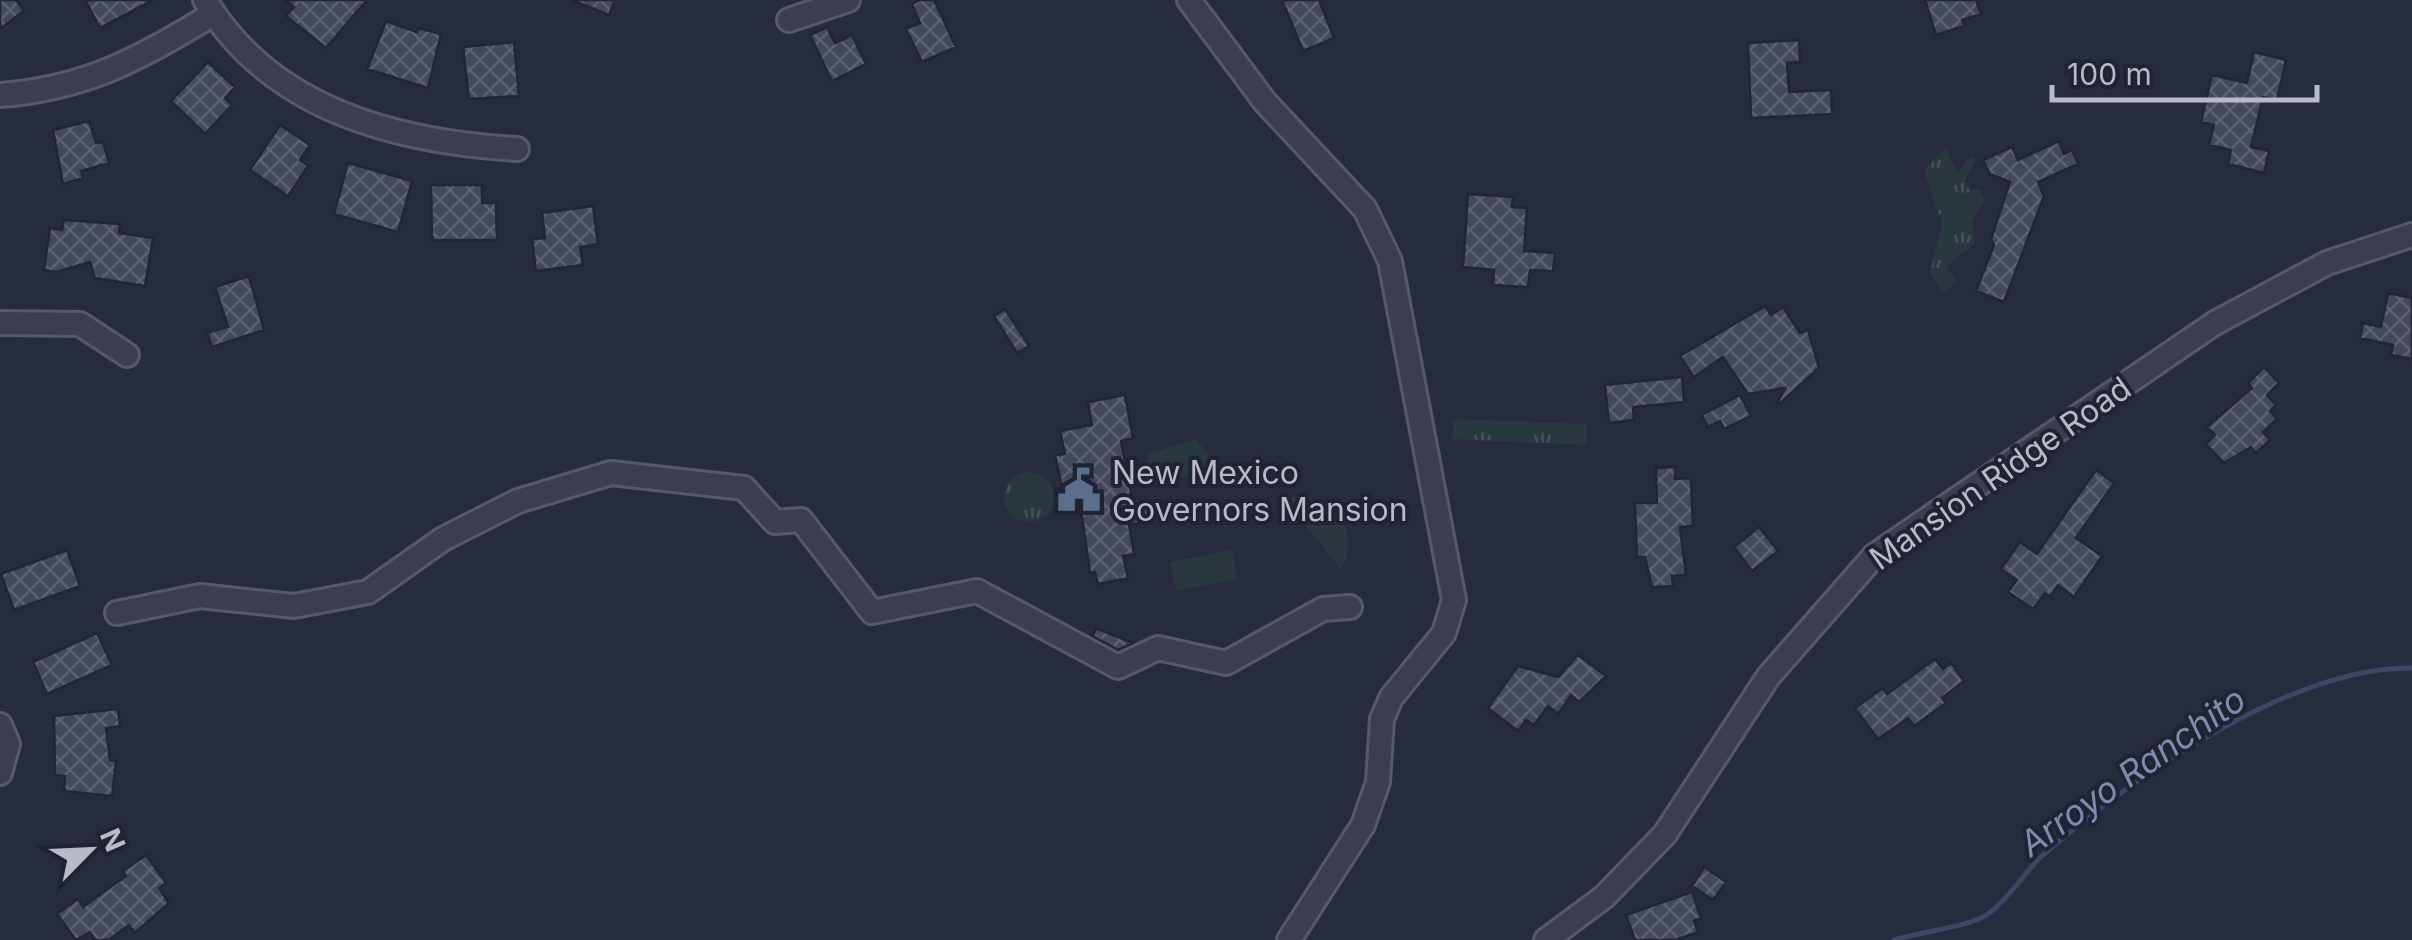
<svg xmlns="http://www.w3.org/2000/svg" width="2412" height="940" font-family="Inter,sans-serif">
	<defs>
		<pattern id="grass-tufts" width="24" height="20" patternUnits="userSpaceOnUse" patternTransform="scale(2.5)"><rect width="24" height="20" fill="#29373f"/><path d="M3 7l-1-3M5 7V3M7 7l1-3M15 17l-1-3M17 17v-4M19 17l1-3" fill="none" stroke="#465259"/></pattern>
		<pattern id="building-cross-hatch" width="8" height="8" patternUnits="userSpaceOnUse" patternTransform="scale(2.5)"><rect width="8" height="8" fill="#43485d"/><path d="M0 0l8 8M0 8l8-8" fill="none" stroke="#5c6073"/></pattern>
	</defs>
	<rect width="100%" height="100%" fill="#272b3e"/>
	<!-- grass -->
	<path fill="url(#grass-tufts)" d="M1946 147 1957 173 1971 156 1976 160 1965 179 1969 190H1980L1985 200 1972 221 1975 243 1946 267 1957 282 1943 292 1930 273 1942 223 1924 171Z
		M1453 419 1587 424V445L1452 439Z
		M1004 497a25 25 0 1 1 50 0a25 25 0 1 1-50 0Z"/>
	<!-- garden -->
	<path fill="#29373f" d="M1196 439 1210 457C1195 479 1173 480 1147 479L1143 466 1150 453Z
		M1280 495 1328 503C1347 527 1357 540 1341 569Z
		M1232 550 1238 579 1176 591 1170 562Z"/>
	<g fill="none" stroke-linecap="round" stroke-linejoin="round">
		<!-- stream -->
		<path stroke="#3e4565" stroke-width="5" d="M1894 940C1916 933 1972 926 1988 914 2010 898 2025 871 2045 853 2135 776 2290 667 2412 668"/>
	</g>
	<!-- building -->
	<path fill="url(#building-cross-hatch)" stroke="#222535" stroke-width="2.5" d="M0 0H16L24 11 0 29Z
		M85 0H153L100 28Z
		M285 0H367L326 48 286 16 294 7Z
		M572 0H615L609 15Z
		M920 0H934L956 47 922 62 906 29 920 23 912 4Z
		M1282 0H1319L1334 38 1303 51Z
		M1925 0H1976L1981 14 1962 20 1964 26 1936 35Z
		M386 21 417 32 418 28 441 34 428 88 367 69Z
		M827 27 835 43 852 35 866 64 832 81 810 35Z
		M1799 40 1800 62 1787 63 1789 92 1831 90 1832 114 1751 118 1748 43Z
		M514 42 519 96 469 99 463 47Z
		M2254 52 2286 60 2277 100 2263 97 2251 147 2269 151 2264 173 2228 164 2231 150 2209 145 2214 125 2201 122 2212 75 2247 83Z
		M208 62 235 87 225 98 232 105 205 134 171 101Z
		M89 121 96 143 103 142 109 163 81 171 83 178 63 184 53 130Z
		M280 125 310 145 300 160 308 166 288 196 250 170Z
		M2059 141 2064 154 2072 150 2078 164 2038 182 2044 196 2004 302 1976 291 1994 245 1991 239 2010 182 1990 174 1983 160 2012 147 2018 160Z
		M348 163 412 181 398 232 334 214Z
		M431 185H482V203H496L497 240H432Z
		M1468 194 1513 197 1512 207 1527 208 1524 251 1555 253 1553 271 1530 270 1528 287 1493 285 1494 270 1463 267Z
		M593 206 598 244 580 247 583 265 536 271 532 239 545 238 542 213Z
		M64 220 120 224 119 233 153 238 145 286 95 278 90 262 56 272 44 270 50 228 62 230Z
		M249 276 264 330 212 347 207 333 228 327 215 287Z
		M2388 293 2412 298V359L2391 355 2393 345 2360 338 2363 323 2381 327Z
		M1765 306 1771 315 1783 307 1800 333 1808 330 1819 368 1775 408 1785 388 1748 394 1723 357 1694 377 1680 356Z
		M1005 309 1029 346 1017 353 994 316Z
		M2264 367 2279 383 2267 395 2276 405 2270 411 2277 419 2263 432 2270 440 2256 453 2251 447 2224 463 2206 444 2215 435 2207 427 2252 388 2248 383Z
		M1682 377 1684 402 1633 407 1634 420 1609 423 1605 385Z
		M1125 395 1133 438 1121 441 1134 508 1151 504 1154 520 1129 525 1134 554 1123 556 1128 578 1098 584 1095 572 1090 573 1080 502 1058 506 1054 489 1062 487 1055 455 1065 454 1060 431 1092 425 1088 402Z
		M1740 395 1751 416 1724 429 1720 421 1708 427 1702 415Z
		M1675 467V479L1691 478 1693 526 1680 527 1686 575 1672 576 1673 586 1652 587 1645 557H1637L1635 503H1657L1656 468Z
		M2096 470 2114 483 2076 538 2102 556 2074 597 2058 585 2050 597 2045 593 2033 609 2008 592 2017 580 2001 569 2020 542 2037 554Z
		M1759 527 1778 551 1752 571 1734 547Z
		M67 550 80 586 14 610 1 574Z
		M1096 628 1133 643 1118 650 1093 636Z
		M97 633 112 665 47 694 33 662Z
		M1578 655 1606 676 1579 702 1571 695 1558 714 1548 706 1534 725 1526 720 1518 731 1488 708 1518 666 1558 677Z
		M1935 659 1943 669 1951 663 1964 681 1942 698 1946 703 1914 726 1908 718 1878 739 1855 708 1883 688 1887 694Z
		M118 709 120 726 106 728 110 760 116 761 112 796 64 791 65 776 55 775 54 716Z
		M146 855 166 883 159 888 169 903 135 933 129 925 109 940H95L90 932 76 940 57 914 78 899 83 907 126 876 123 871Z
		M1704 867 1726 882 1713 900 1692 886Z
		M1692 892 1701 918 1694 921 1698 932 1675 940H1635L1626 915Z"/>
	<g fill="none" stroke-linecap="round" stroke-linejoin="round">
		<!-- minor casing -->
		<g stroke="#565969" stroke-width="28">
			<path id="minor" d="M205 0C271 110 397 142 517 149
				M1189 0 1265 102 1365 209 1390 261 1454 600 1444 633 1391 698 1382 719 1378 782 1363 825 1289 940
				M789 20 848 0
				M0 95C85 89 142 58 213 14
				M0 323 80 324 127 355
				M117 613 200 596 294 606 368 592 443 539 518 501 611 473 744 488 775 522 801 520 872 612 977 591 1118 667 1158 648 1226 663 1323 609 1350 607
				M0 725 8 744 0 773
				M1546 940 1604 897 1665 834 1768 677 1875 555 2215 323 2327 263 2412 235"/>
		</g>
		<!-- minor -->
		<use href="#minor" stroke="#3b3e4e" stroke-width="22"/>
	</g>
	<!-- icons -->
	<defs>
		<g id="civic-bare" transform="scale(3.45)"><path d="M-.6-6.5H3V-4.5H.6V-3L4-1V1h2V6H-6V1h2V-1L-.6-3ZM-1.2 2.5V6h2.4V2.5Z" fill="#5c6f8a" stroke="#202333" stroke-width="2.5" paint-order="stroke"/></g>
	</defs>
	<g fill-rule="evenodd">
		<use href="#civic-bare" x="1079" y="490"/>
	</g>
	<g text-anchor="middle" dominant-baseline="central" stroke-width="8" stroke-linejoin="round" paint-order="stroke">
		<!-- poi labels -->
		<g font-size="32" fill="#b7bac9" stroke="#202333" text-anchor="start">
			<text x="1112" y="472">New Mexico<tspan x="1112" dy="37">Governors Mansion</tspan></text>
		</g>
		<!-- street labels -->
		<g font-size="32" fill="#b7bac9" stroke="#202333">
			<text transform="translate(2000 473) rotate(-35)">Mansion Ridge Road</text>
		</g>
		<!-- water labels -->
		<g font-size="35" font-style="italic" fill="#8189ae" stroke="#202333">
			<text transform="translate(2132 771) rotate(-35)">Arroyo Ranchito</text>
		</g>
	</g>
	<!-- north arrow -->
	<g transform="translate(90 850) rotate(66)" stroke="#202333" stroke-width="8" paint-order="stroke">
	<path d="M0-8L18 38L0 25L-18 38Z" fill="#b7bac9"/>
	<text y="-15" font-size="28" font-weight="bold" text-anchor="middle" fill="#b7bac9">N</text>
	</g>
	<!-- scale -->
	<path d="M2052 85v15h265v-15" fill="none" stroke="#b7bac9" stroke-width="5"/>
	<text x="2067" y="85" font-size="30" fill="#b7bac9" stroke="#202333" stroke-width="8" paint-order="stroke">100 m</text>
</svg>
